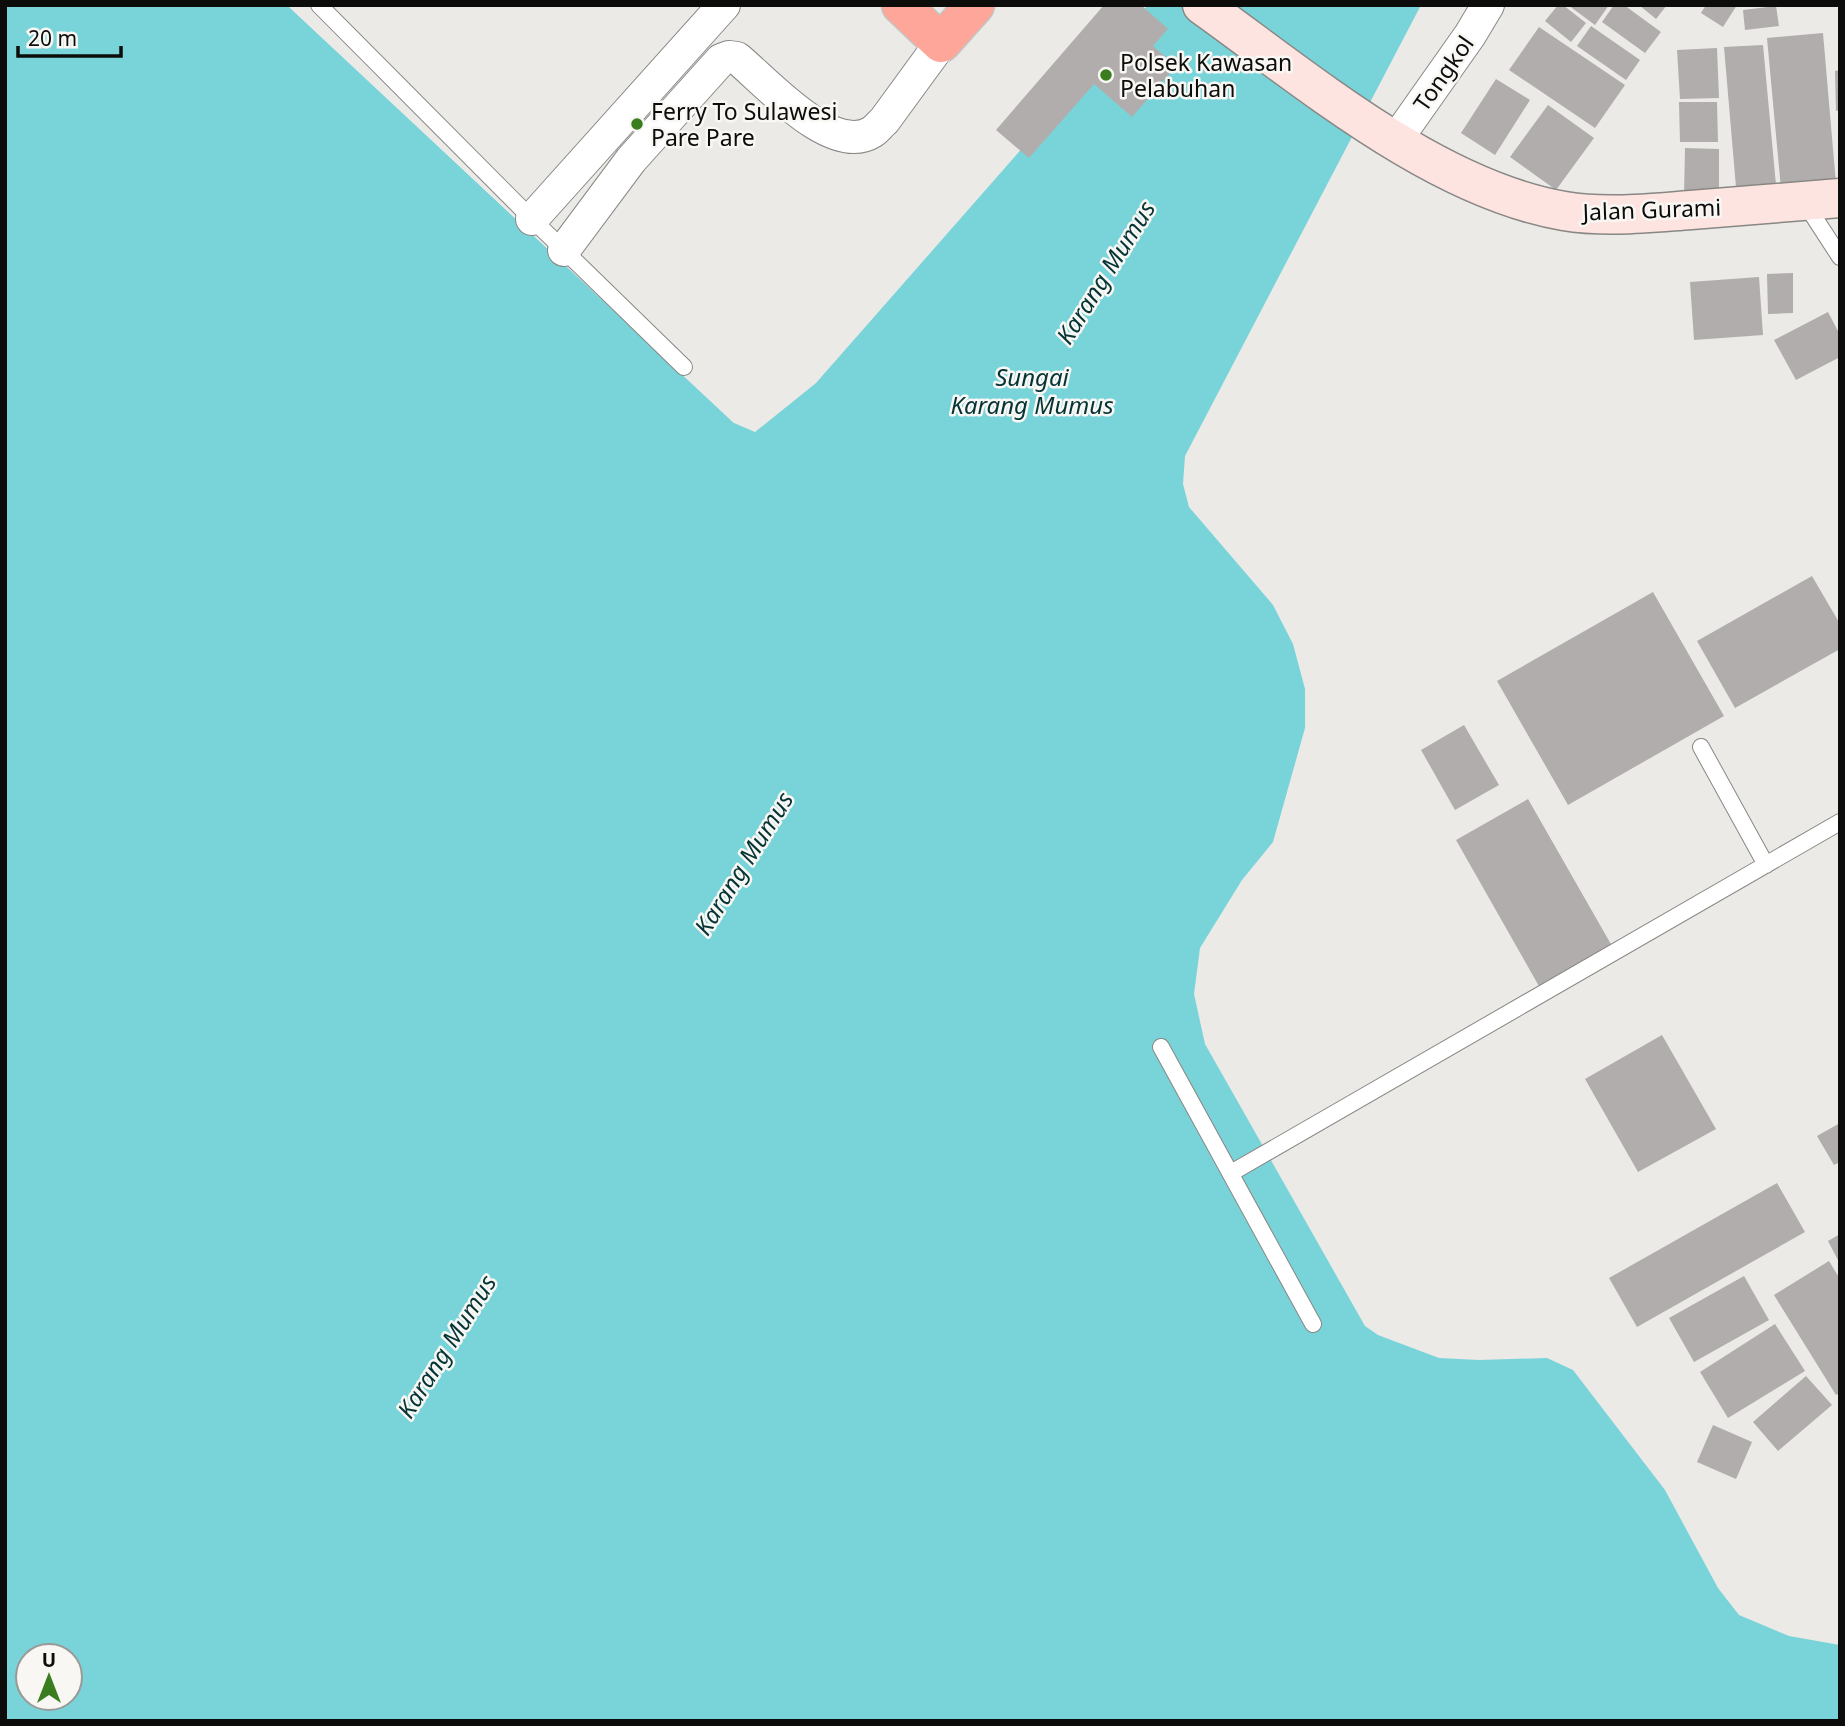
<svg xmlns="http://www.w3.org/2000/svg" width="1845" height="1726" font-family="'Noto Sans',sans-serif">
	<rect width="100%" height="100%" fill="#ebeae7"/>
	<!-- water -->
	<path fill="#79d4da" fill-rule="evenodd" d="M5 5H287L734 423 755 432 816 383 1148 5H1421L1185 456 1183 484 1189 507 1273 605 1293 644 1305 689V728L1273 842 1242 880 1200 948 1194 994 1205 1044 1365 1326 1378 1335 1439 1358 1479 1360 1547 1358 1573 1370 1665 1490 1718 1588 1739 1615 1789 1636 1840 1645V1721H5ZM28 1656H70V1698H28Z"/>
	<!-- pier -->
	<path fill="#ebeae7" d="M287 5H292L737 420 734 423Z"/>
	<!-- building -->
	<path fill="#b0adac" d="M1104 5H1141L1168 29 1153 46 1176 66 1132 117 1094 84 1029 158 996 130Z
		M1558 5H1563L1586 23 1571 42 1545 21Z
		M1568 5H1609L1595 25Z
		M1614 5H1624L1661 32 1645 53 1602 22Z
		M1639 5H1667L1656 19Z
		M1706 5H1737L1723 27 1701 13Z
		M1776 6 1779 26 1745 30 1743 10Z
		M1591 26 1640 60 1626 80 1577 46Z
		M1539 27 1625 85 1595 128 1509 70Z
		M1823 33 1836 184 1781 189 1767 38Z
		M1763 45 1777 196 1737 199 1724 47Z
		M1717 48 1719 98 1680 99 1677 50Z
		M1840 70V110L1836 111 1835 71Z
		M1496 79 1530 100 1495 155 1461 133Z
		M1679 102H1717L1718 142H1680Z
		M1548 105 1594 138 1556 190 1510 157Z
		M1685 148 1719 149V197H1684Z
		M1793 273V313L1768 314 1767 274Z
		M1759 277 1763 335 1694 340 1690 282Z
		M1828 312 1840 335V357L1796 380 1774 340Z
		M1812 576 1840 624V649L1735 708 1697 641Z
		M1653 592 1724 716 1568 805 1497 681Z
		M1464 725 1499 785 1455 810 1421 750Z
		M1528 799 1612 946 1540 988 1456 840Z
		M1662 1035 1716 1129 1638 1172 1585 1079Z
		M1840 1123V1162L1834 1165 1817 1136Z
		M1777 1183 1805 1232 1637 1327 1609 1278Z
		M1840 1234V1264L1828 1241Z
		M1829 1261 1840 1279V1393L1836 1395 1774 1295Z
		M1744 1276 1769 1320 1694 1362 1669 1318Z
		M1775 1324 1805 1371 1728 1418 1700 1372Z
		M1806 1376 1832 1405 1778 1451 1753 1422Z
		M1713 1425 1752 1442 1736 1479 1697 1462Z"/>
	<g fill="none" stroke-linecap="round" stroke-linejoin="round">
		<!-- lane casing -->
		<g stroke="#888784" stroke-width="18">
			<path id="lane" d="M319 5 532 219 684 367
				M1805 203 1840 257
				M1701 747 1766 865
				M1161 1047 1313 1324
				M1231 1173 1840 822"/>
		</g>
		<!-- street casing -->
		<g stroke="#888784" stroke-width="34">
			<path id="street" d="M1396 140 1470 35 1488 5
				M532 219 724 5
				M564 250 631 160 721 60 729 57 737 58C765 81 832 157 872 132 877 129 880 124 884 121L941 43"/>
		</g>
		<!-- secondary casing -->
		<g stroke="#888784" stroke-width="41">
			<path id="secondary" d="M1202 5C1307 80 1435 189 1564 211 1606 218 1649 213 1691 210 1741 206 1790 202 1840 198"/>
		</g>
		<!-- highway casing -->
		<g stroke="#c5c5c4" stroke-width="41">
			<path id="highway" d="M901 5 941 43 975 5"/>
		</g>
		<!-- lane -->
		<use href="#lane" stroke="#fff" stroke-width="16"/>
		<!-- street -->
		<use href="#street" stroke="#fff" stroke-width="32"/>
		<!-- secondary -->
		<use href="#secondary" stroke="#fee4e0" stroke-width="38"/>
		<!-- highway -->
		<use href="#highway" stroke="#fda699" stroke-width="38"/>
	</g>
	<!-- markers -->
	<g fill="#3a7d1f" stroke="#f8f7f4" stroke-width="2.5">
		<circle cx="1106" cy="75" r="7"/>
		<circle cx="637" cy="124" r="7"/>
	</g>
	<g text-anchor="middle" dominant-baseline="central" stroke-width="5" stroke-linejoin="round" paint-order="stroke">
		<!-- poi labels -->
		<g font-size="23" fill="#0c0c0b" stroke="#f8f7f4" text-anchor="start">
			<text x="1120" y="62">Polsek Kawasan<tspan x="1120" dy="26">Pelabuhan</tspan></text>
			<text x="651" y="111">Ferry To Sulawesi<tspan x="651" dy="26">Pare Pare</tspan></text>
		</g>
		<!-- street labels -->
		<g font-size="23" fill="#0c0c0b" stroke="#f8f7f4">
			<text transform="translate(1443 73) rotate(-55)">Tongkol</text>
			<text transform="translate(1652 209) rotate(-2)">Jalan Gurami</text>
		</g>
		<!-- water labels -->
		<g font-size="24" font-style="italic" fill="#053436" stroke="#f8f7f4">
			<text transform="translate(1105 272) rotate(-58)">Karang Mumus</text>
			<text x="1032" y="376">Sungai<tspan x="1032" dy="28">Karang Mumus</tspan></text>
			<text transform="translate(743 863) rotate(-58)">Karang Mumus</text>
			<text transform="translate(446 1346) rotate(-58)">Karang Mumus</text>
		</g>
	</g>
	<!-- border -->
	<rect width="1845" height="1726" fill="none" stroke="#0c0c0b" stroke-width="14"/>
	<!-- north arrow -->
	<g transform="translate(49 1677)"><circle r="33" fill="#f8f7f4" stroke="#9a9997" stroke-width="2"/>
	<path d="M0-5L12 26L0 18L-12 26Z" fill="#3a7d1f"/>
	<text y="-10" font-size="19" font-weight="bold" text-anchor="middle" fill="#0c0c0b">U</text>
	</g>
	<!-- scale -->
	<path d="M18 46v10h103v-10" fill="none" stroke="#0c0c0b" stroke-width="3.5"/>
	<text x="28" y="46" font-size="21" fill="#0c0c0b" stroke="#f8f7f4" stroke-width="5" paint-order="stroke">20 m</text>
</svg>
